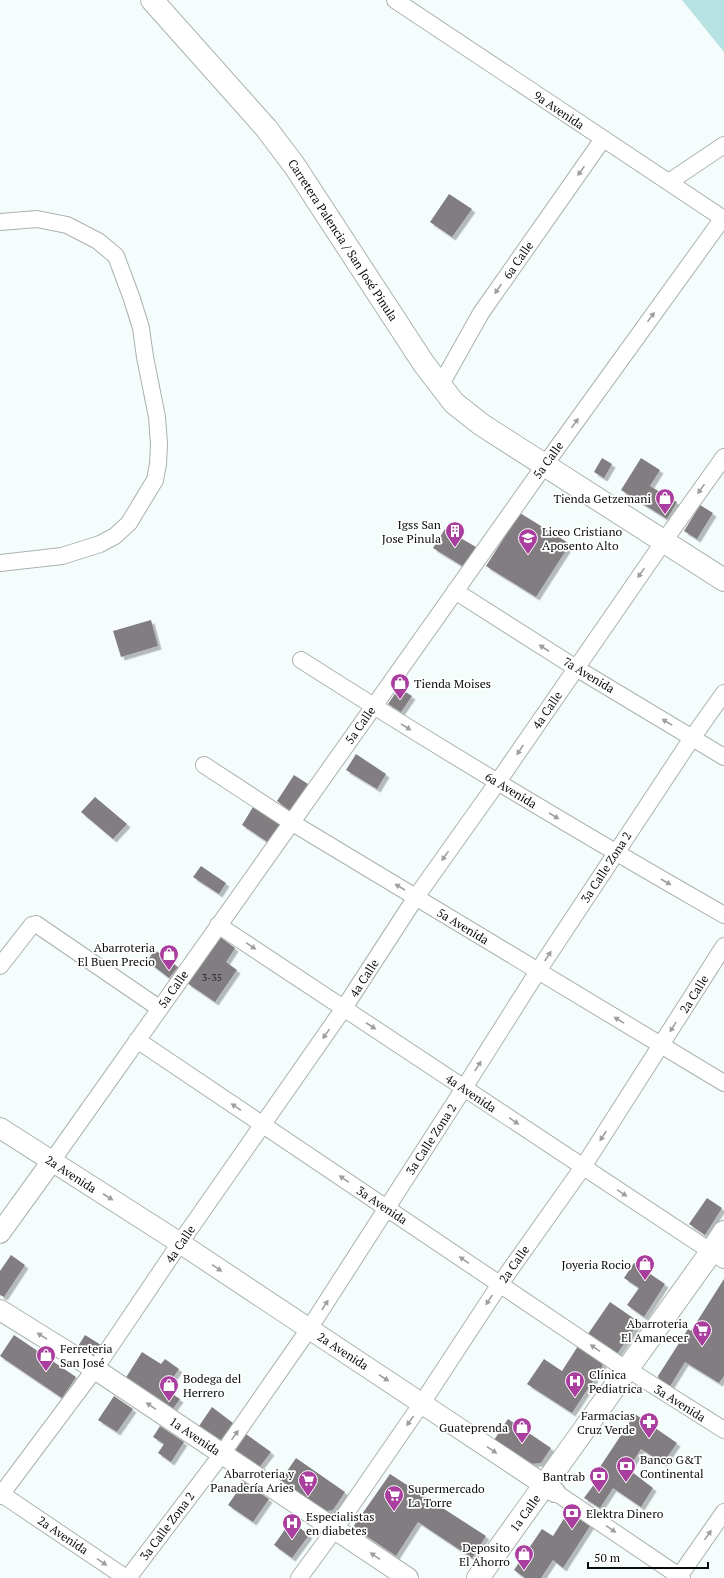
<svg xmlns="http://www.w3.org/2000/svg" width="724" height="1578" font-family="'PT Serif',serif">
	<defs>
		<filter id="shadow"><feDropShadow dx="3.5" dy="3.5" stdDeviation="0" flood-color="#0004"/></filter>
	</defs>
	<rect width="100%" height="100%" fill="#f5fdfc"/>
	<!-- green -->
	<path fill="#b6e3e1" d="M682 0H724V52Z"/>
	<!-- building -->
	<path fill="#827d81" filter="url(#shadow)" d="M449 194 472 209 452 237 430 222Z
		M602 458 612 464 604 478 594 472Z
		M641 458 660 470 650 486 677 502 667 519 621 490Z
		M700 505 713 513 697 539 684 531Z
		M520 513 570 544 536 597 486 566Z
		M445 529 476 547 464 567 433 548Z
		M151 620 158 646 121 657 113 631Z
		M399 688 412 696 401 712 388 704Z
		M356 754 386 774 377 789 346 770Z
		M294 775 308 784 290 811 277 801Z
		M95 797 127 824 113 839 81 812Z
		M253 807 281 825 269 843 242 825Z
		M201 866 226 883 219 894 193 877Z
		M220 937 235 948 226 962 237 970 215 1002 187 983Z
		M155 950 178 967 169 978 147 961Z
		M707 1198 722 1208 705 1235 689 1224Z
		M11 1255 25 1265 4 1297 0 1295V1271Z
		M634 1263 665 1284 644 1317 627 1305 639 1288 624 1278Z
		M724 1279V1376L719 1383 685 1362 669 1388 659 1380 658 1376 688 1329 691 1331Z
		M610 1302 639 1322 617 1354 588 1334Z
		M14 1335 76 1377 62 1398 0 1356Z
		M85 1335 101 1345 92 1358 77 1348Z
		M578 1346 603 1363 602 1367 572 1413 527 1384 544 1359 562 1371Z
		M142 1352 161 1364 165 1359 179 1369 165 1389 180 1399 172 1410 125 1379Z
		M114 1396 133 1409 117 1432 98 1420Z
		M212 1407 233 1423 221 1440H213L197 1429Z
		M635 1414 677 1443 663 1463 641 1449 628 1469 653 1488 641 1507 613 1488 600 1508 584 1498 598 1479 594 1476Z
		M508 1419 551 1448 541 1463 530 1464 494 1440Z
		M160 1426 184 1442 171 1462 158 1453 164 1444 153 1437Z
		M246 1434 271 1452 258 1469 237 1453 236 1449Z
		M296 1458 345 1492 333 1510 321 1512 279 1483Z
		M390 1474 486 1536 472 1558 418 1522 396 1556 353 1527Z
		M244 1482 269 1499 253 1522 228 1505Z
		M570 1509 592 1523 563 1568 553 1560 541 1578H525L514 1570 542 1529 553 1536Z
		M291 1521 309 1535 292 1558 274 1545Z"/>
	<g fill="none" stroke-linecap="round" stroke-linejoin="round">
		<!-- minor casing -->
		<g stroke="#aab1b1" stroke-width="18">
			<path id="minor" d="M395 0 724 219
				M669 182 724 145
				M0 222 37 219 67 225 98 241 116 256 132 299 141 328 145 357 157 417 159 444 158 464 155 480 129 523 115 536 100 544 62 556 0 563
				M440 386 481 313 603 139
				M455 591 576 668 724 757
				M301 660C440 749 581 833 724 915
				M204 765 291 822 724 1083
				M218 925 724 1260
				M0 966 32 925 36 924 159 1008
				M137 1040 627 1370
				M52 1161 544 466 723 218
				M637 1375 724 1430
				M555 1492 682 1578
				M0 1493 126 1578
				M0 1496 95 1369 180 1243 344 1008 416 897 497 783 664 541 724 457
				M128 1578 222 1454 309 1329 464 1088 538 971 692 738 724 693
				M299 1578 335 1529 422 1403 500 1284 583 1167 724 946
				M678 1578 724 1512"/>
		</g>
		<!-- tertiary casing -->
		<g stroke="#aab1b1" stroke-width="22">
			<path id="tertiary" d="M0 1128 180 1243 555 1492
				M0 1233 52 1161
				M0 1310 95 1369 408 1578"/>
		</g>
		<!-- primary casing -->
		<g stroke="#aab1b1" stroke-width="24">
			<path id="primary" d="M152 0 266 128 294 165 424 364 454 403 482 425 724 580
				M478 1578 711 1252 724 1232"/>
		</g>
		<!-- minor -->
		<use href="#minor" stroke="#fff" stroke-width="16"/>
		<!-- tertiary -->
		<use href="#tertiary" stroke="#fff" stroke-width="20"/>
		<!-- primary -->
		<use href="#primary" stroke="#fff" stroke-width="22"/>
	</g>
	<!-- one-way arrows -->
	<defs><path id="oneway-solid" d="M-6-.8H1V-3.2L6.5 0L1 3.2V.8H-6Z"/></defs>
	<g fill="#9d9e9e">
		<use href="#oneway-solid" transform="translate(581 171) rotate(125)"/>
		<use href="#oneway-solid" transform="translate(498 289) rotate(125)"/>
		<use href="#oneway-solid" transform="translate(651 317) rotate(-54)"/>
		<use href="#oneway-solid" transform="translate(575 423) rotate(-54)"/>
		<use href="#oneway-solid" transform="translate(701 489) rotate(126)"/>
		<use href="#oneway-solid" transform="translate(641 573) rotate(125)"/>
		<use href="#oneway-solid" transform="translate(544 648) rotate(-147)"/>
		<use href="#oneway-solid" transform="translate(667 722) rotate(-149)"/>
		<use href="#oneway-solid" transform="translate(406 727) rotate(32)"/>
		<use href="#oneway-solid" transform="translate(520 750) rotate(124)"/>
		<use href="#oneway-solid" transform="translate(554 816) rotate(31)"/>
		<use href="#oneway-solid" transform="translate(445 856) rotate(126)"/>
		<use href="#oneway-solid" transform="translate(666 882) rotate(30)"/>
		<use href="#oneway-solid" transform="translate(400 887) rotate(-149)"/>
		<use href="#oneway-solid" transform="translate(251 946) rotate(34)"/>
		<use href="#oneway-solid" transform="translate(548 956) rotate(-57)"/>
		<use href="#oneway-solid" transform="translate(619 1020) rotate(-149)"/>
		<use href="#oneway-solid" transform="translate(371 1026) rotate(33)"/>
		<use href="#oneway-solid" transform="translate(673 1027) rotate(122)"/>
		<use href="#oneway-solid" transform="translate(326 1034) rotate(125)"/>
		<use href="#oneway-solid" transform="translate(478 1066) rotate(-58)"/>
		<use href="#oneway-solid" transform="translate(236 1107) rotate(-146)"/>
		<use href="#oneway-solid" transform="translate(514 1121) rotate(34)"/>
		<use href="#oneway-solid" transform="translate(603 1136) rotate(123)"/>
		<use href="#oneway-solid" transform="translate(344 1179) rotate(-146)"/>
		<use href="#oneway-solid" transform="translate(622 1193) rotate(34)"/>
		<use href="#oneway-solid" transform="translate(108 1197) rotate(33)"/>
		<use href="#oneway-solid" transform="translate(464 1260) rotate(-146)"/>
		<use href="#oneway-solid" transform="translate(217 1268) rotate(34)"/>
		<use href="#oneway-solid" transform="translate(489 1300) rotate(123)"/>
		<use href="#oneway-solid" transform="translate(325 1305) rotate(-57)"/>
		<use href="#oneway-solid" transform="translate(42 1336) rotate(-148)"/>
		<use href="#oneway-solid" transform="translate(595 1348) rotate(-146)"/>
		<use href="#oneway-solid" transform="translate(384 1378) rotate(33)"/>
		<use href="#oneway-solid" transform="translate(151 1406) rotate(-146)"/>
		<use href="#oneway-solid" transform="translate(410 1421) rotate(125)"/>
		<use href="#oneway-solid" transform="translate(235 1435) rotate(-55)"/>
		<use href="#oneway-solid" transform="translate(492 1450) rotate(34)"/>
		<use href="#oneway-solid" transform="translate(611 1529) rotate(34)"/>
		<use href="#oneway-solid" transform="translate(708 1535) rotate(-55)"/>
		<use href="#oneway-solid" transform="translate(375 1556) rotate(-146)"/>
		<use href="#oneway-solid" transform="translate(102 1562) rotate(34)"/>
	</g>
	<!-- icons -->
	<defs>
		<g id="shop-pin" transform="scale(1)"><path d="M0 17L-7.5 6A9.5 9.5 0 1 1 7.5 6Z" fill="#a93e9e" stroke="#fff"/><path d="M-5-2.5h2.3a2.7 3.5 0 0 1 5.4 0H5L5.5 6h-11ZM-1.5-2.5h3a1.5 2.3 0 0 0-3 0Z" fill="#fff"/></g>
		<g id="building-pin" transform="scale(1)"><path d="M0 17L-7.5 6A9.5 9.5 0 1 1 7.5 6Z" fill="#a93e9e" stroke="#fff"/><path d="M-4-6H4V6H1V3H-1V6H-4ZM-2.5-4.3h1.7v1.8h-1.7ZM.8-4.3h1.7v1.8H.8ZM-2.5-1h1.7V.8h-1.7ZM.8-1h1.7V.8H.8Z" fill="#fff"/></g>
		<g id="school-pin" transform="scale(1)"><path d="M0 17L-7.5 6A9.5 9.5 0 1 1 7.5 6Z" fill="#a93e9e" stroke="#fff"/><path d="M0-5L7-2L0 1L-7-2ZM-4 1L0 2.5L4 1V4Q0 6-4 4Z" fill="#fff"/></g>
		<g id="supermarket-pin" transform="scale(1)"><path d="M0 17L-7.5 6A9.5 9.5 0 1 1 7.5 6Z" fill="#a93e9e" stroke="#fff"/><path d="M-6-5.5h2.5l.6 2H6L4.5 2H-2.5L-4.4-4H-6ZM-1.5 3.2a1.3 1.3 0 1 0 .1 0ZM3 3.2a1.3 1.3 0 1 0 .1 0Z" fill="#fff"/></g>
		<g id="hospital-pin" transform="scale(1)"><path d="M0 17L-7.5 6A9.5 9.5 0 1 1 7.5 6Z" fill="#a93e9e" stroke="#fff"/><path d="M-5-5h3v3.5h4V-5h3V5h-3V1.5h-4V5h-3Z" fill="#fff"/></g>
		<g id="pharmacy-pin" transform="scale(1)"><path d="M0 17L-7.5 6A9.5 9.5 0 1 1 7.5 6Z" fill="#a93e9e" stroke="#fff"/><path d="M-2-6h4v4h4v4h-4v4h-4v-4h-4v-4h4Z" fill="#fff"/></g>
		<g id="bank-pin" transform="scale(1)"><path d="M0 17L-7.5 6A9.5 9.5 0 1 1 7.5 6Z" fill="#a93e9e" stroke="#fff"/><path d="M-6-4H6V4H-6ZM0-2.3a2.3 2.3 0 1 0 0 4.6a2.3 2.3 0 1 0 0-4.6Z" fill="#fff"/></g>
	</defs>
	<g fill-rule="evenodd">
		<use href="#shop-pin" x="665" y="498"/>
		<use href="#building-pin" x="455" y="531"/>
		<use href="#school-pin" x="528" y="538"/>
		<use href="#shop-pin" x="400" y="683"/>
		<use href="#shop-pin" x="169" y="954"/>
		<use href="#shop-pin" x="645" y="1264"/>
		<use href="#supermarket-pin" x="702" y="1330"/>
		<use href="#shop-pin" x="46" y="1355"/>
		<use href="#hospital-pin" x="575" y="1381"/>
		<use href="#shop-pin" x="169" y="1385"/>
		<use href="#pharmacy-pin" x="649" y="1422"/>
		<use href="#shop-pin" x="522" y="1427"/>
		<use href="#bank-pin" x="626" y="1466"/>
		<use href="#bank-pin" x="599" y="1476"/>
		<use href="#supermarket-pin" x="308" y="1480"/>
		<use href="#supermarket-pin" x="394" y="1495"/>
		<use href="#bank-pin" x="572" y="1513"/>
		<use href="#hospital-pin" x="292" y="1523"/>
		<use href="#shop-pin" x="524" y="1554"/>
	</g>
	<g text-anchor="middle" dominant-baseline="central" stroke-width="3.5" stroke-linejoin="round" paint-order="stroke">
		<!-- number labels -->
		<g font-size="10" fill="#272829">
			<text x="212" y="977">3-35</text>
		</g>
		<!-- street labels -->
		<g font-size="12" fill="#090c0c" stroke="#fff">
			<text transform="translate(559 110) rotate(34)">9a Avenida</text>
			<text transform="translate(343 240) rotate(57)">Carretera Palencia / San José Pinula</text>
			<text transform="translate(518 260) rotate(-55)">6a Calle</text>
			<text transform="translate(548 460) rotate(-54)">5a Calle</text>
			<text transform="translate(589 675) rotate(31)">7a Avenida</text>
			<text transform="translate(547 710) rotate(-56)">4a Calle</text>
			<text transform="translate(360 725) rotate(-55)">5a Calle</text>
			<text transform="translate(511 790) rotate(31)">6a Avenida</text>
			<text transform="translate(606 867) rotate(-57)">3a Calle Zona 2</text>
			<text transform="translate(463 926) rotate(31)">5a Avenida</text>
			<text transform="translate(364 978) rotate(-57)">4a Calle</text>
			<text transform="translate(173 989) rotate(-55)">5a Calle</text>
			<text transform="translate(694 994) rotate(-58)">2a Calle</text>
			<text transform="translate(471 1093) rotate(34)">4a Avenida</text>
			<text transform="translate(431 1139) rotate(-57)">3a Calle Zona 2</text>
			<text transform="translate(71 1174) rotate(33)">2a Avenida</text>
			<text transform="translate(382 1205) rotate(34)">3a Avenida</text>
			<text transform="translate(180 1244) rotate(-56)">4a Calle</text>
			<text transform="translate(514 1264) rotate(-55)">2a Calle</text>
			<text transform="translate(343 1351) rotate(33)">2a Avenida</text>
			<text transform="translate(680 1403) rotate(32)">3a Avenida</text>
			<text transform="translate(195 1436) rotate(34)">1a Avenida</text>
			<text transform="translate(525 1513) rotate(-54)">1a Calle</text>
			<text transform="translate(167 1526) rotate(-53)">3a Calle Zona 2</text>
			<text transform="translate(63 1535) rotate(34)">2a Avenida</text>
		</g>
		<!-- poi labels -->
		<g font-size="12" fill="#090c0c" stroke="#fff" text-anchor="end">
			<text x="651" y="498">Tienda Getzemani</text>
			<text x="441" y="524">Igss San<tspan x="441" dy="14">Jose Pinula</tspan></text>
			<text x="542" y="531" text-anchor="start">Liceo Cristiano<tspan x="542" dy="14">Aposento Alto</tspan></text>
			<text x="414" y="683" text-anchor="start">Tienda Moises</text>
			<text x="155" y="947">Abarroteria<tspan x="155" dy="14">El Buen Precio</tspan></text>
			<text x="631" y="1264">Joyeria Rocio</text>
			<text x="688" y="1323">Abarroteria<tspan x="688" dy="14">El Amanecer</tspan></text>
			<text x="60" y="1348" text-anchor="start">Ferreteria<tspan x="60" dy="14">San José</tspan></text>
			<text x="589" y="1374" text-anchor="start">Clínica<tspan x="589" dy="14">Pediatrica</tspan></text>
			<text x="183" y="1378" text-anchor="start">Bodega del<tspan x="183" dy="14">Herrero</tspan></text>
			<text x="635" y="1415">Farmacias<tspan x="635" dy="14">Cruz Verde</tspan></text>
			<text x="508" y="1427">Guateprenda</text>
			<text x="640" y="1459" text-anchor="start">Banco G&amp;T<tspan x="640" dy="14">Continental</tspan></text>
			<text x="294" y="1473">Abarroteria y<tspan x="294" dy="14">Panadería Aries</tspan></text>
			<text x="585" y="1476">Bantrab</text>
			<text x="408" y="1488" text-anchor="start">Supermercado<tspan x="408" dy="14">La Torre</tspan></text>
			<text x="586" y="1513" text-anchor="start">Elektra Dinero</text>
			<text x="306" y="1516" text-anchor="start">Especialistas<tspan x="306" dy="14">en diabetes</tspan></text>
			<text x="510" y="1547">Deposito<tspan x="510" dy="14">El Ahorro</tspan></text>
		</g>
	</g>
	<!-- scale -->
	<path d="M588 1562v6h120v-6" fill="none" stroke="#090c0c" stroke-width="2"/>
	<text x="594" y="1562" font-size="12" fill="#090c0c" stroke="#ffffff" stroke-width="3" paint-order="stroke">50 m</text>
</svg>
